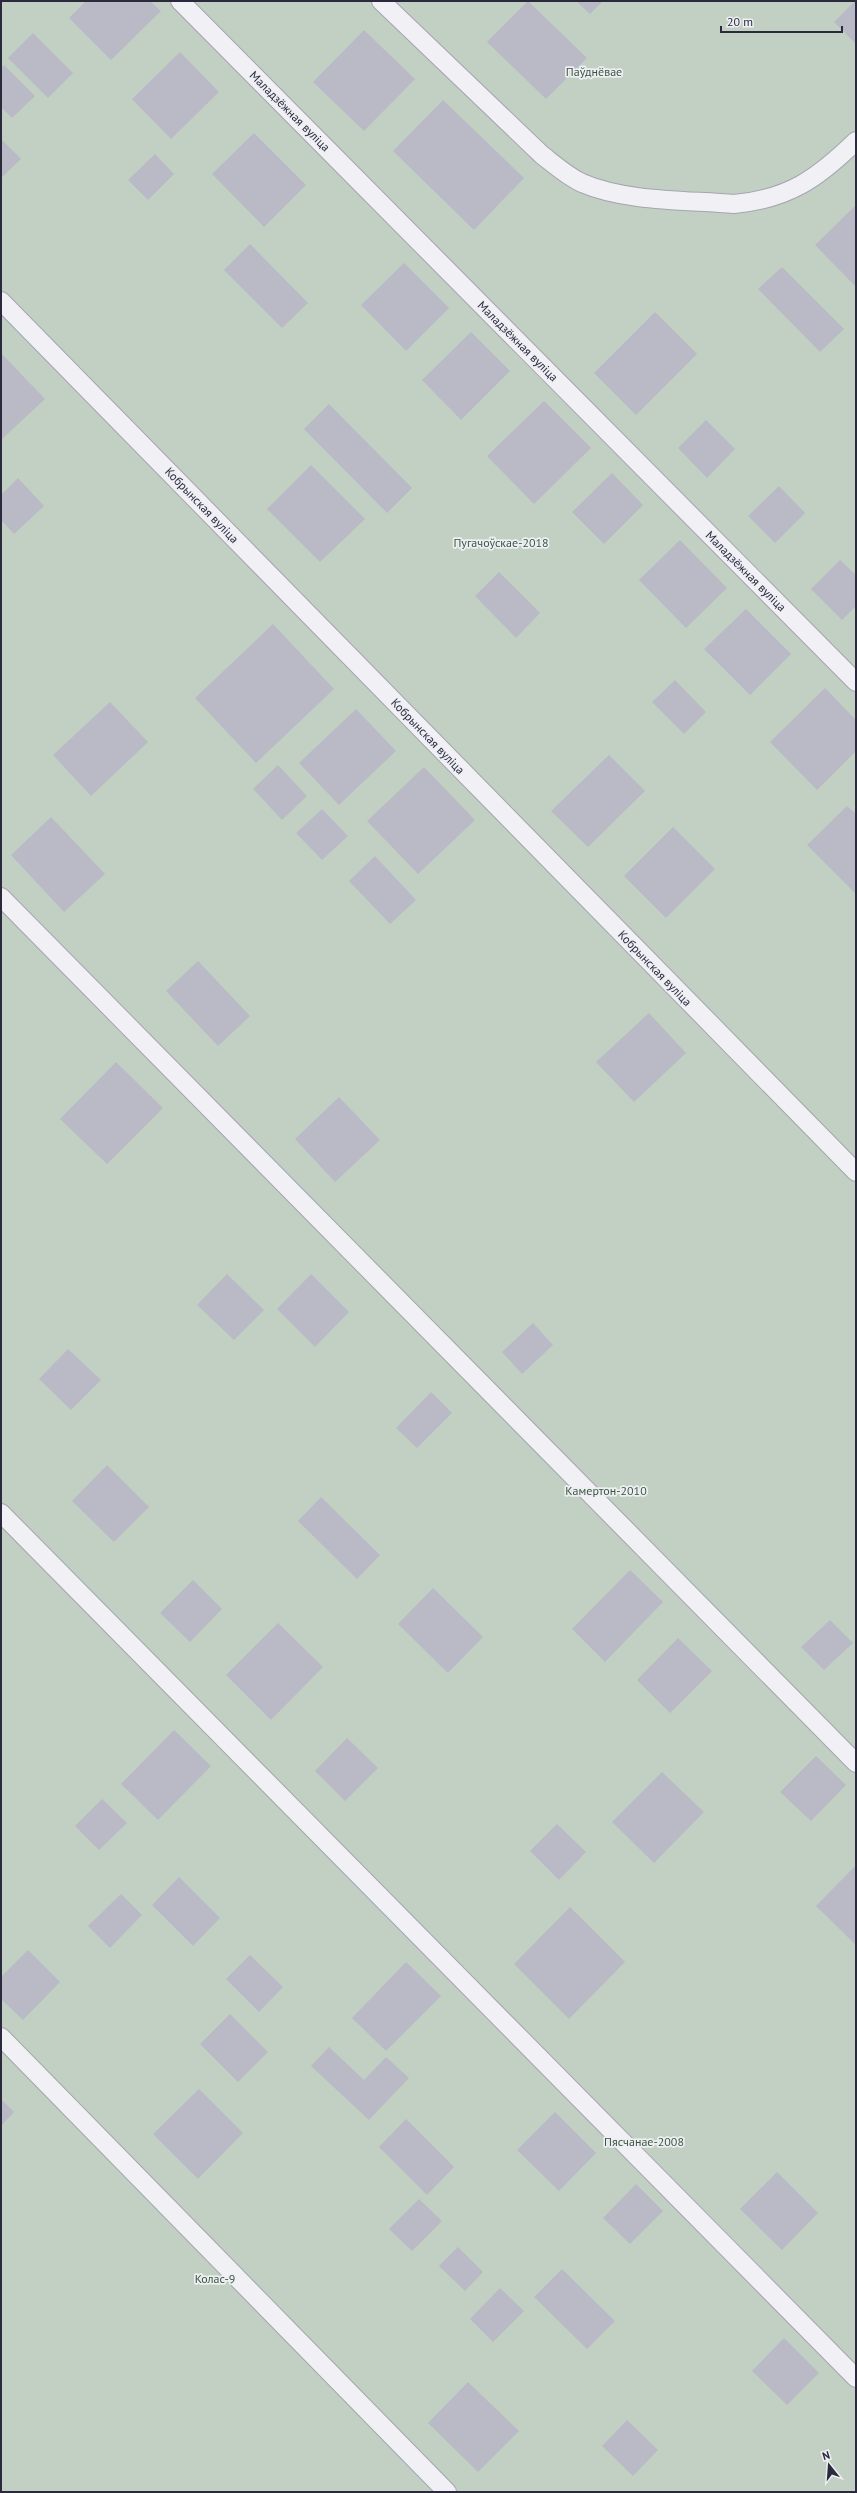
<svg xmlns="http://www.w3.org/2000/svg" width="857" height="2493" font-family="'PT Sans',sans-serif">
	<rect width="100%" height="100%" fill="#dfdfe7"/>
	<!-- green -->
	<path fill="#c1d0c2" d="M1 1H856V2492H1Z"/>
	<!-- building -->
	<path fill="#babac6" d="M86 1H150L161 11 111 60 69 18Z
		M528 1 587 58 546 99 487 42Z
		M576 1H603L590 14Z
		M855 1H856V44L834 22Z
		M364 30 415 79 364 131 313 82Z
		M33 33 73 73 48 98 8 58Z
		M180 52 219 92 171 139 132 99Z
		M4 65 35 96 12 118 1 107V68Z
		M443 100 524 178 474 230 393 151Z
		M254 133 306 185 264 227 212 174Z
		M1 139 21 159 1 178Z
		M155 154 174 174 148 200 128 180Z
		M856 205V287L815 245Z
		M250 244 308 303 282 328 224 270Z
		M404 263 449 308 406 351 361 305Z
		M782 267 844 329 820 352 758 289Z
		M655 312 697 354 636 415 594 373Z
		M471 332 510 371 461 420 422 380Z
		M1 353 45 399 1 440Z
		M544 401 591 448 534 504 487 456Z
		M329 404 412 488 387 513 304 429Z
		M706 420 735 449 707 478 678 448Z
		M311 465 365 519 320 562 267 509Z
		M612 473 643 505 604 544 572 512Z
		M18 478 44 506 14 534 1 520V495Z
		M779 486 805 513 775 543 748 516Z
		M680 540 727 588 686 628 639 580Z
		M840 560 856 575V606L842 620 811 589Z
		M499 572 540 613 516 638 475 596Z
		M746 609 791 654 750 695 704 649Z
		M273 624 334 689 256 763 195 698Z
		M675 680 706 712 684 734 652 702Z
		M825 688 856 720V751L817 790 770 742Z
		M110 702 148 742 91 796 53 755Z
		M356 709 396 751 339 805 299 763Z
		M609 755 645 791 588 847 551 811Z
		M278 765 307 796 282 820 253 789Z
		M424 767 475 820 418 874 367 821Z
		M847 806 856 814 855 893 807 845Z
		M322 809 348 836 322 860 296 833Z
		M51 817 105 874 64 912 11 855Z
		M673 827 715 869 666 918 624 876Z
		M375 856 416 900 390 924 349 881Z
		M198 961 250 1016 218 1046 166 991Z
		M649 1013 686 1053 634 1102 596 1062Z
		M116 1062 163 1108 107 1164 60 1119Z
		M339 1097 380 1140 335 1182 295 1139Z
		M227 1274 264 1310 234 1340 197 1305Z
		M311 1274 349 1312 315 1347 277 1309Z
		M533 1323 553 1345 522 1374 502 1352Z
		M68 1349 101 1380 71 1410 39 1379Z
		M431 1392 452 1413 417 1448 396 1428Z
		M107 1465 149 1507 114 1542 72 1501Z
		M321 1497 380 1555 357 1579 298 1521Z
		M630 1570 663 1602 605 1662 572 1629Z
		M193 1580 222 1609 190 1642 160 1613Z
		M433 1588 483 1637 448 1673 398 1624Z
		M830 1620 853 1643 824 1670 801 1647Z
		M278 1623 323 1667 271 1720 226 1675Z
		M678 1638 712 1671 670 1713 637 1680Z
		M174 1730 211 1766 158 1820 121 1784Z
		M347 1738 378 1768 345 1801 315 1771Z
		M816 1756 846 1785 811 1821 780 1792Z
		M662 1772 704 1812 654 1863 612 1822Z
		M102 1799 127 1823 99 1850 75 1826Z
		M557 1824 586 1852 559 1880 530 1851Z
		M856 1865V1945L816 1906Z
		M179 1877 220 1918 193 1946 152 1905Z
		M121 1894 142 1915 110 1948 88 1926Z
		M570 1907 625 1962 569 2019 514 1964Z
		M28 1950 60 1982 23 2020 1 1999V1977Z
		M250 1955 283 1987 259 2012 226 1979Z
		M406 1962 441 1996 386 2051 352 2018Z
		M230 2014 268 2052 238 2082 200 2044Z
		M329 2047 364 2080 386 2057 409 2078 369 2120 311 2066Z
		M199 2089 243 2133 198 2179 153 2134Z
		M1 2099 14 2112 1 2126Z
		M555 2112 596 2153 559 2191 517 2150Z
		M406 2119 454 2167 427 2195 379 2147Z
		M777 2172 818 2213 782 2250 740 2209Z
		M636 2184 663 2211 630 2244 603 2218Z
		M419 2199 442 2221 412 2251 389 2229Z
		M458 2247 483 2272 465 2291 439 2266Z
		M562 2269 615 2321 587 2349 534 2297Z
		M500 2288 524 2311 493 2342 470 2319Z
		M784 2338 819 2373 787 2405 752 2371Z
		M468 2382 519 2431 478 2472 428 2423Z
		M627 2420 658 2450 633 2476 602 2446Z"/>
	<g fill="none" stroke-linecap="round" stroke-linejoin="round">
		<!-- lane casing -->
		<g stroke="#a5a5b0" stroke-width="20">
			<path id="lane" d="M180 1 856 682
				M381 1 542 155C555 165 567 176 582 183 626 202 687 200 734 204 789 199 818 178 856 141
				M1 301 856 1172
				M1 897 856 1763
				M1 1513 856 2378
				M1 2037 447 2492"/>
		</g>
		<!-- lane -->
		<use href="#lane" stroke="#f1f1f5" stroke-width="18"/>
	</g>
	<g text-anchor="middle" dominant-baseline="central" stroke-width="3.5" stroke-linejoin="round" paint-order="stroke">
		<!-- park labels -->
		<g font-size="12" fill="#39563d" stroke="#eeeff4">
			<text x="594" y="71">Паўднёвае</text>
			<text x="501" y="542">Пугачоўскае-2018</text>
			<text x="606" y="1490">Камертон-2010</text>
			<text x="644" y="2141">Пясчанае-2008</text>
			<text x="215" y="2278">Колас-9</text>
		</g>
		<!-- street labels -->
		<g font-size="12" fill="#2a2a3c" stroke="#eeeff4">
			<text transform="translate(290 111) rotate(45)">Маладзёжная вуліца</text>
			<text transform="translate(518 341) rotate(45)">Маладзёжная вуліца</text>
			<text transform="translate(202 505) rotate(46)">Кобрынская вуліца</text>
			<text transform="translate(746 571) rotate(45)">Маладзёжная вуліца</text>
			<text transform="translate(428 736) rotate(46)">Кобрынская вуліца</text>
			<text transform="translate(655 968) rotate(46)">Кобрынская вуліца</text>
		</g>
	</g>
	<!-- border -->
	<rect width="857" height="2493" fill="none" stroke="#2a2a3c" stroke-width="4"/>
	<!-- north arrow -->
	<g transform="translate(829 2465) rotate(343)" stroke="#eeeff4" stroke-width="3" paint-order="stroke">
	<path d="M0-3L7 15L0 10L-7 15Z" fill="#2a2a3c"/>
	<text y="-6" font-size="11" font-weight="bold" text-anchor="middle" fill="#2a2a3c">N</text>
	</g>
	<!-- scale -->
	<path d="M721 26v6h121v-6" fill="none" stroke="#2a2a3c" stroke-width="2"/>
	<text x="727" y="26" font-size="12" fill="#2a2a3c" stroke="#eeeff4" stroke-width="3" paint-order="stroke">20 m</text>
</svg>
